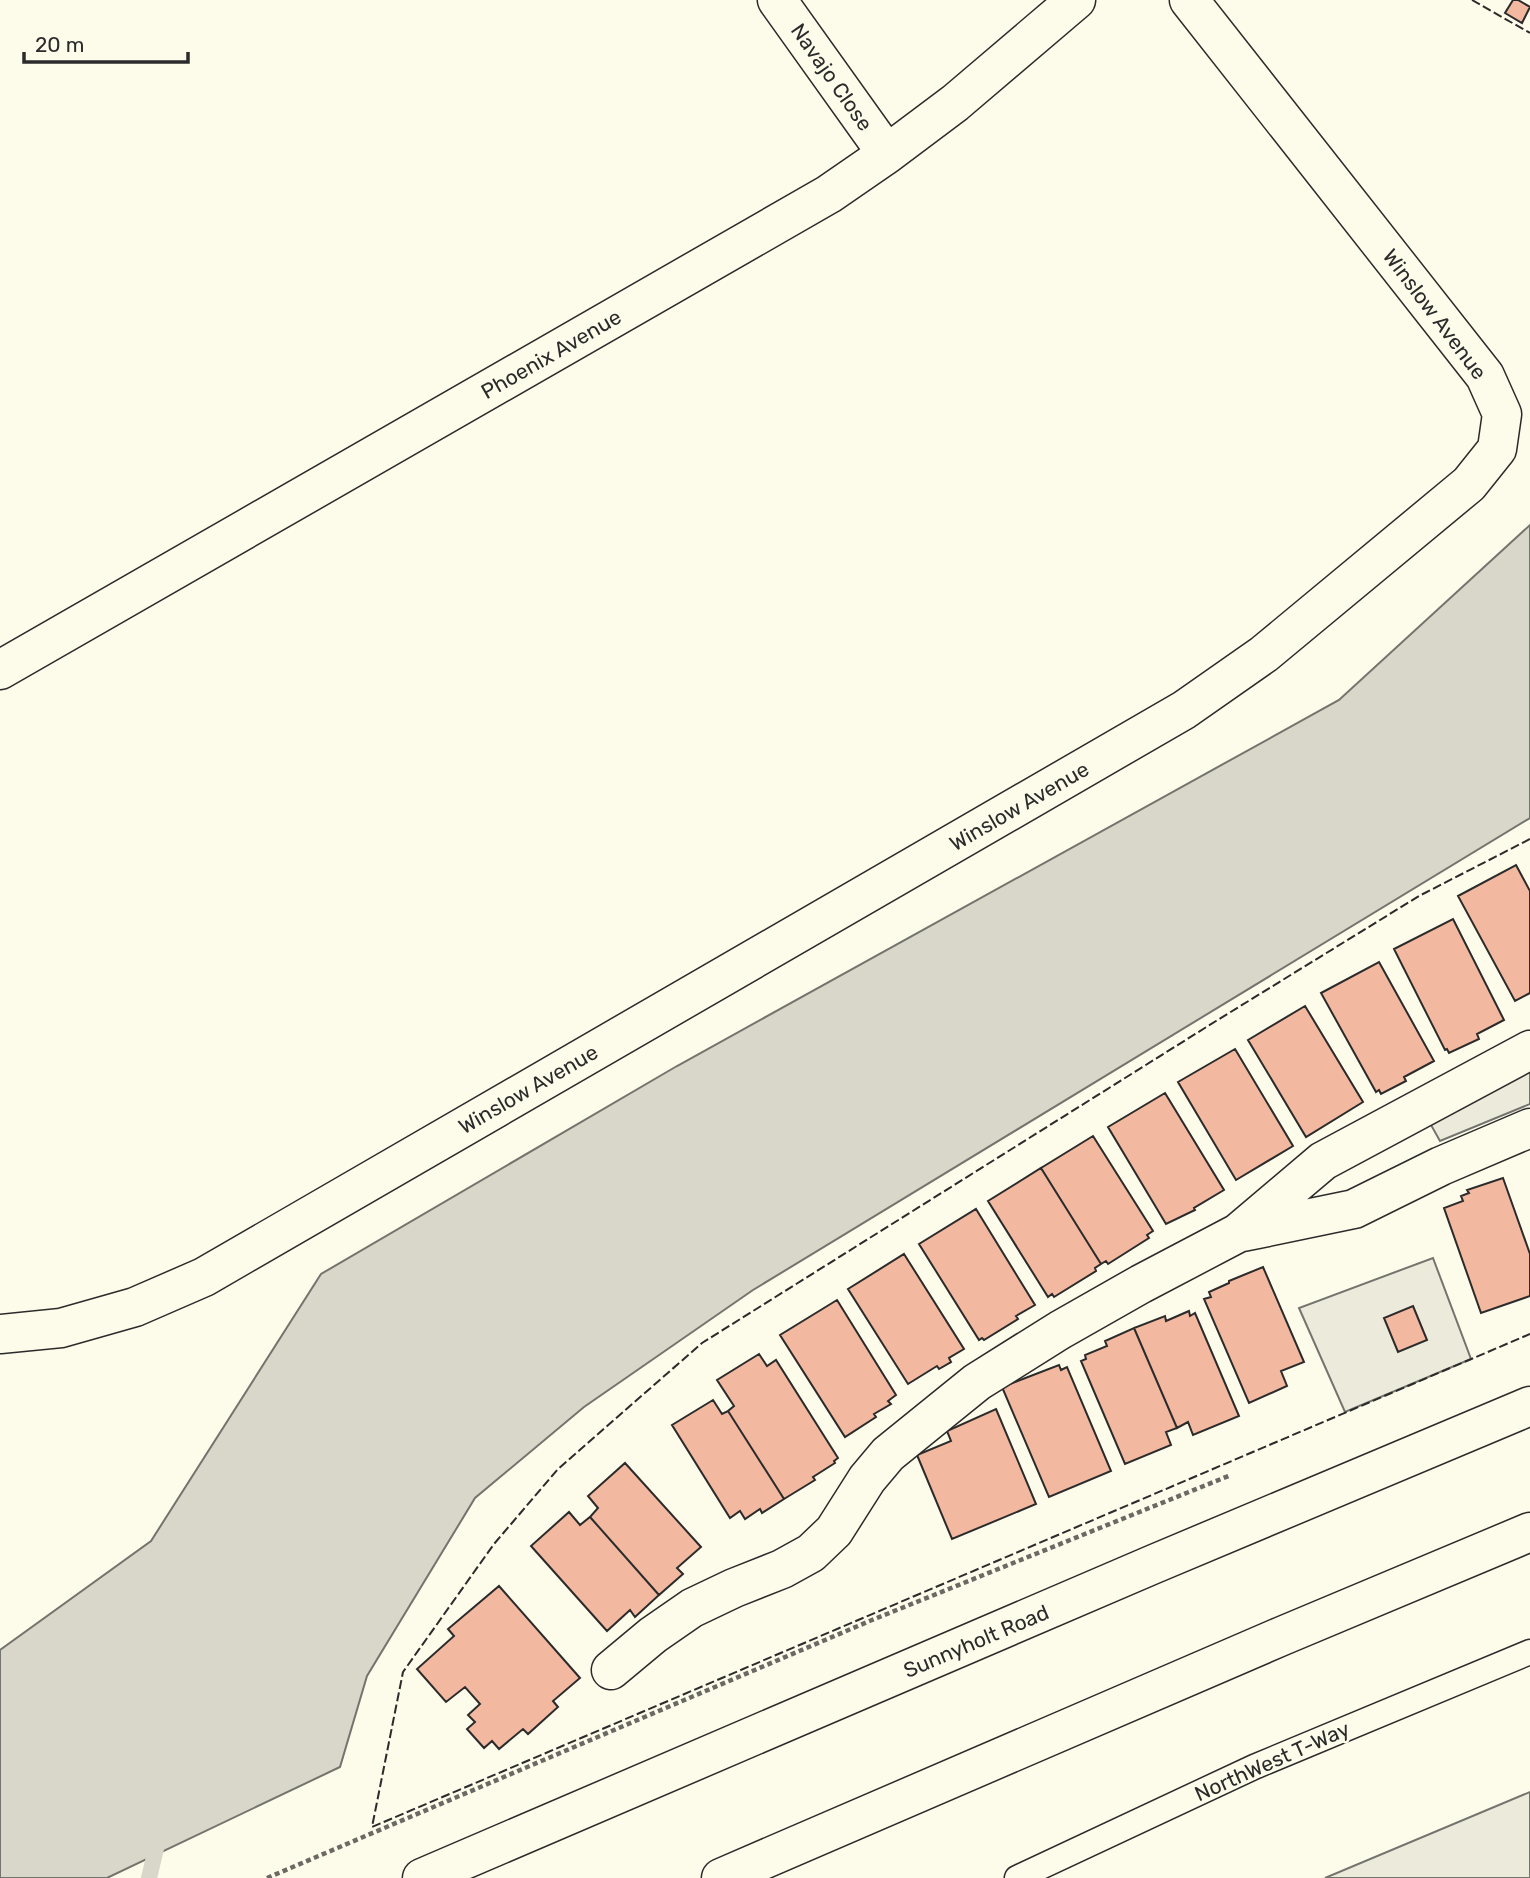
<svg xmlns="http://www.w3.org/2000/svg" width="1530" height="1878" font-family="Rubik,sans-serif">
	<rect width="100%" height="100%" fill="#fdfbea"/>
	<!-- green -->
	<path fill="#ecebdb" stroke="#74746e" stroke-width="2" d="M1530 1070V1104L1440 1141 1431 1125Z
		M1433 1258 1471 1359 1345 1412 1299 1308Z"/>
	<!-- parking -->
	<path fill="#eceadb" stroke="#74746e" stroke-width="2" d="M1530 1792V1878H1325Z"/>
	<!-- water -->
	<path fill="#d8d7c9" stroke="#74746e" stroke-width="2" d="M1530 525V818L753 1290 584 1407 475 1498 367 1676 340 1767 107 1878H0V1650L151 1541 321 1274 677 1066 1339 700Z"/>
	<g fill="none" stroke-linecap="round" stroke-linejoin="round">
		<!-- stream -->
		<path stroke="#d8d7c9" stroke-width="16" d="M149 1878 159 1836"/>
	</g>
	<!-- building -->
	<path fill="#f2b8a0" stroke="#2b2b2b" stroke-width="2" d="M1513 0H1518L1530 7 1522 23 1505 13Z
		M1516 865 1530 891V993L1515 1001 1458 896Z
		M1453 919 1504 1020 1477 1034 1479 1039 1449 1053 1447 1049 1445 1050 1394 949Z
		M1379 962 1434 1061 1404 1077 1406 1081 1381 1094 1379 1090 1376 1092 1321 993Z
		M1305 1006 1363 1102 1306 1137 1248 1040Z
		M1235 1049 1293 1146 1236 1180 1178 1082Z
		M1165 1093 1224 1190 1194 1208 1195 1210 1166 1224 1108 1127Z
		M1093 1136 1153 1231 1147 1235 1149 1238 1108 1264 1106 1261 1101 1264 1041 1168Z
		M1041 1168 1101 1264 1095 1268 1096 1271 1054 1297 1052 1294 1048 1297 988 1201Z
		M1503 1178 1530 1254V1296L1481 1313 1444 1208 1463 1201 1461 1196 1469 1193 1467 1190Z
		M976 1209 1035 1305 1016 1316 1018 1319 984 1340 982 1338 979 1340 919 1244Z
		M904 1254 964 1349 949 1358 951 1362 939 1369 937 1366 908 1384 848 1289Z
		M1263 1267 1304 1362 1281 1371 1287 1386 1249 1403 1204 1299 1211 1297 1209 1292 1229 1283V1281Z
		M837 1300 896 1395 888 1401 891 1404 874 1414 876 1417 845 1437 780 1335Z
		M1413 1306 1427 1340 1398 1352 1384 1318Z
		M1189 1311 1190 1316 1195 1313 1239 1416 1193 1435 1188 1422 1177 1428 1134 1328 1165 1316 1166 1321Z
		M1134 1328 1177 1428 1166 1432 1171 1445 1125 1464 1081 1361 1086 1359 1085 1355 1107 1346 1105 1341Z
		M759 1354 767 1366 776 1360 838 1458 834 1461 835 1463 813 1477 815 1480 784 1499 728 1411 734 1406 717 1380Z
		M1059 1365 1061 1370 1067 1367 1111 1471 1049 1497 1002 1387Z
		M713 1400 722 1414 728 1411 784 1499 762 1513 760 1509 745 1519 740 1511 730 1518 672 1425Z
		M996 1409 1036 1504 952 1539 917 1455 951 1441 947 1431Z
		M625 1463 701 1547 677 1568 683 1574 659 1595 590 1517 598 1508 588 1496Z
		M569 1512 580 1525 590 1517 659 1595 635 1617 630 1610 607 1631 531 1546Z
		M499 1586 580 1678 553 1701 558 1707 528 1734 523 1729 499 1749 492 1741 484 1748 467 1729 475 1722 468 1715 480 1704 465 1687 446 1702 417 1669 454 1636 448 1629Z"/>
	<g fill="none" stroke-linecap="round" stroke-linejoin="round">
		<!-- service casing -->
		<g stroke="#2b2b2b" stroke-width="27">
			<path id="service" d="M1017 1878 1254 1767 1530 1652"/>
		</g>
		<!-- minor casing -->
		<g stroke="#2b2b2b" stroke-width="41">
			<path id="minor" d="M777 0 887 154
				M0 670 829 194 887 154 955 103 1076 0
				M1243 1232 1354 1209 1441 1166 1530 1128
				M0 1334 61 1328 135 1307 204 1277 1184 710 1264 654 1469 484 1497 449 1502 414 1485 376 1189 0
				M611 1670 653 1635 692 1608 734 1588 782 1569 811 1553 834 1531 867 1479 888 1454 977 1382 1060 1330 1141 1284 1238 1233 1323 1161 1530 1050"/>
		</g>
		<!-- primary casing -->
		<g stroke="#2b2b2b" stroke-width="41">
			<path id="primary" d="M422 1878 1154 1564 1530 1406
				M721 1878 1282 1636 1530 1532"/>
		</g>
		<!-- path -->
		<path stroke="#6a6964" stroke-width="4.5" stroke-dasharray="5 3.5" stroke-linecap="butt" d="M267 1878 872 1620 1231 1475"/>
		<!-- service -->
		<use href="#service" stroke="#fdfbea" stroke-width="24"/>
		<!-- minor -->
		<use href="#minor" stroke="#fdfbea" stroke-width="38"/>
		<!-- primary -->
		<use href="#primary" stroke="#fdfbea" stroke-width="38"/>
		<!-- fence -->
		<path stroke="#2b2b2b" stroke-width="2" stroke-dasharray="9 3.5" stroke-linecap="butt" d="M1472 0 1530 33
			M1530 839 1419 896 1216 1021 702 1343 558 1469 494 1544 403 1672 372 1827 1530 1334"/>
	</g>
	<g text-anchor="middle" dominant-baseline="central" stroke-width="5" stroke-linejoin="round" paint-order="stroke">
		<!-- street labels -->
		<g font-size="21" fill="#2b2b2b" stroke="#fdfbea">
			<text transform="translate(832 77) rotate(55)">Navajo Close</text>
			<text transform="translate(1435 314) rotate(53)">Winslow Avenue</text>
			<text transform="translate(551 354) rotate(-30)">Phoenix Avenue</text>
			<text transform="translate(1019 806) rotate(-30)">Winslow Avenue</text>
			<text transform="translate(528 1089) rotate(-30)">Winslow Avenue</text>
			<text transform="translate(976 1641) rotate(-23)">Sunnyholt Road</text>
			<text transform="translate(1272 1761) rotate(-24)">NorthWest T-Way</text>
		</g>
	</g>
	<!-- scale -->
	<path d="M24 52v10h164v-10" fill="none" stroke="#2b2b2b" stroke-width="3.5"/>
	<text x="35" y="52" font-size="21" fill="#2b2b2b" stroke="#fdfbea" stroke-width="5" paint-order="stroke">20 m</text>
</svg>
